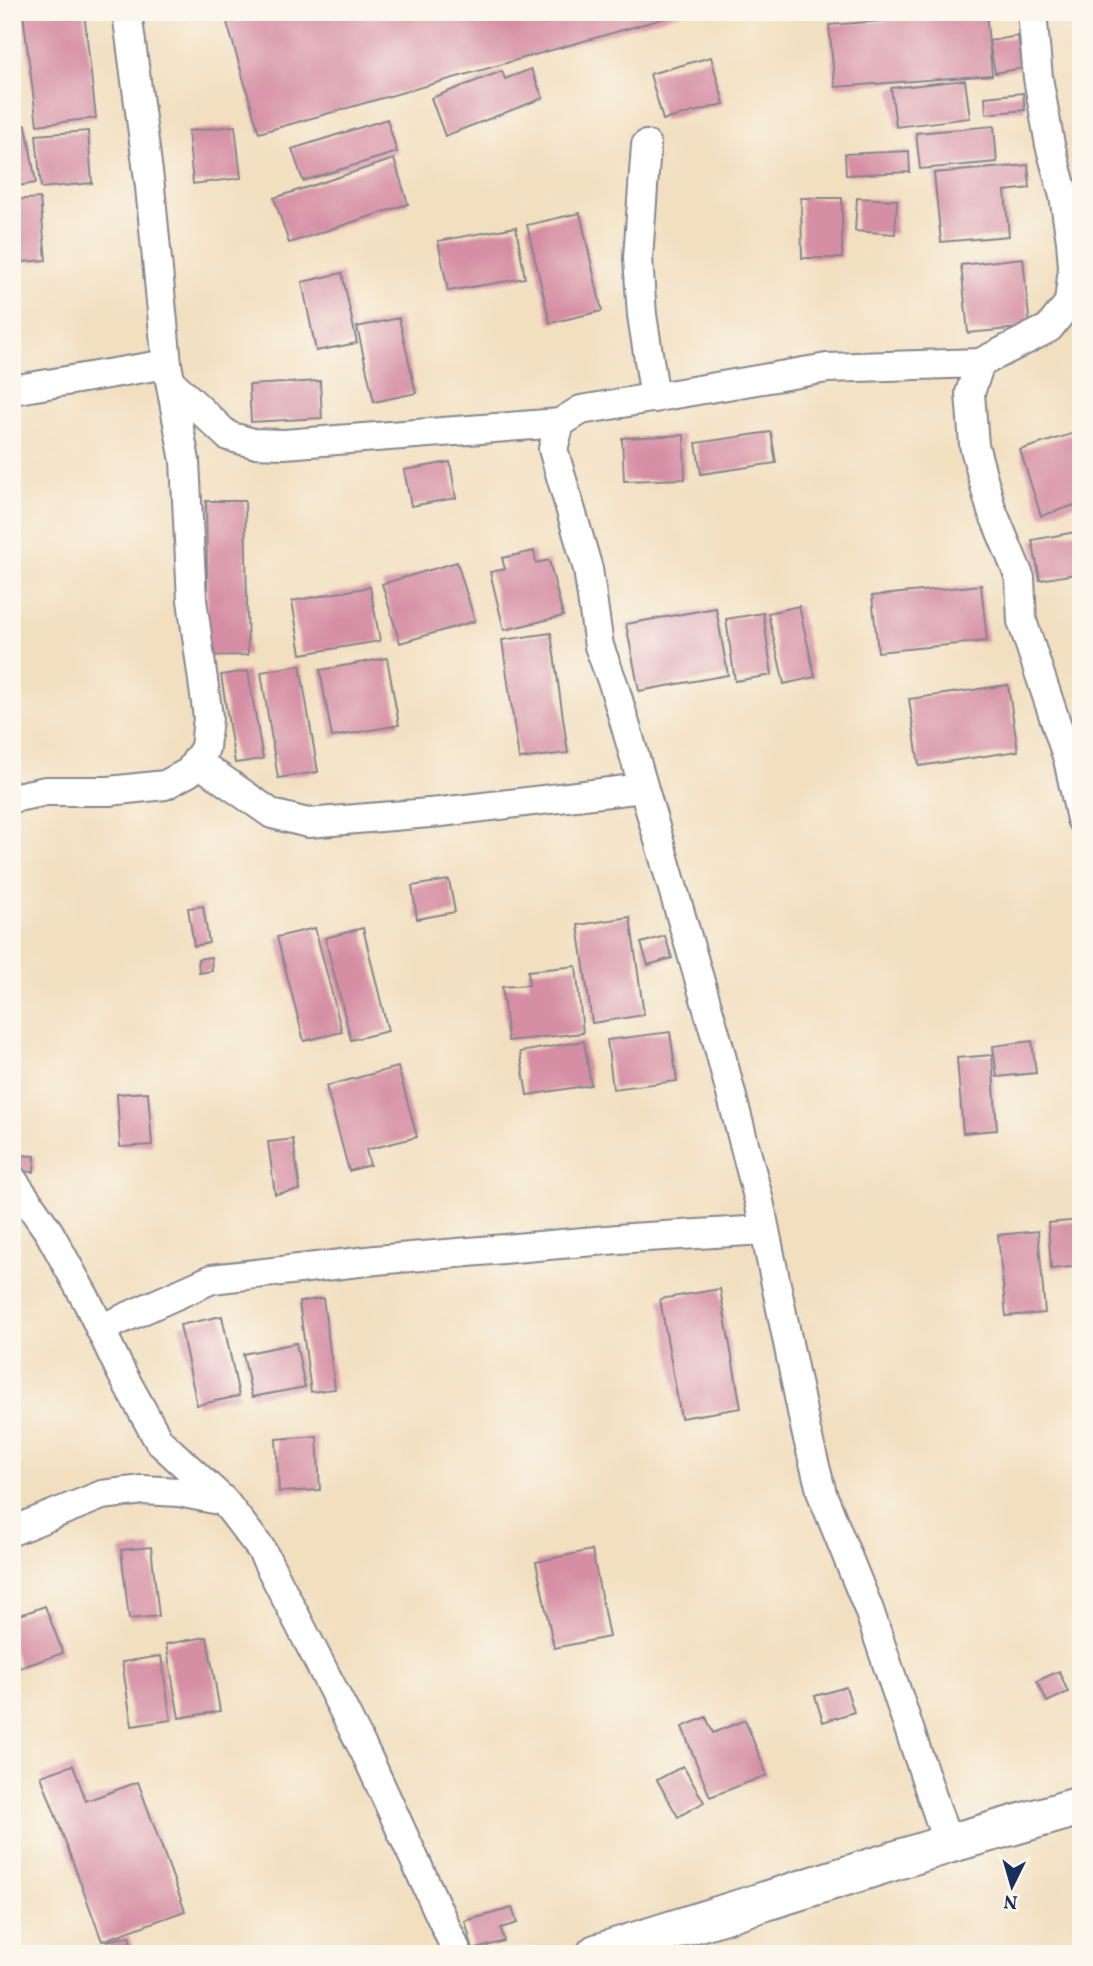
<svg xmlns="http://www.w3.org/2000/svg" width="1093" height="1966" font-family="Vollkorn,serif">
	<rect width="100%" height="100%" fill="#fbf7ec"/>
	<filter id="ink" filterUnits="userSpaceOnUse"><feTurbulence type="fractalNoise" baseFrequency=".0143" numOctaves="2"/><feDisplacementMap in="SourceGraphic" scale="14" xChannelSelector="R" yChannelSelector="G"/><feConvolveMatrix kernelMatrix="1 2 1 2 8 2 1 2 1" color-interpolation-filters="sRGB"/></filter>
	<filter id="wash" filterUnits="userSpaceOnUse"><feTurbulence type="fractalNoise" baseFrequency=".00686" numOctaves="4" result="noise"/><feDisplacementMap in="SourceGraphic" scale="28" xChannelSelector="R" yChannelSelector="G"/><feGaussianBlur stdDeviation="1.57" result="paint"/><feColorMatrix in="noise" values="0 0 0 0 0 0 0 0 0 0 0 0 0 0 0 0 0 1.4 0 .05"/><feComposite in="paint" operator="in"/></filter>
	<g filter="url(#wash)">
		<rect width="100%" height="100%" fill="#f2dfc0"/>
		<g id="blocks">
			<!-- building -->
			<path fill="#d68ea4" d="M39 12H84L96 118 37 125 23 14Z
				M224 12H683V13L259 133Z
				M919 12H986L992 75 835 87 829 25 920 18Z
				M1018 36 1023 68 995 73 989 41Z
				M711 57 724 104 663 120 650 74Z
				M531 69 543 98 445 136 431 98 502 71 505 79Z
				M965 80 970 118 896 127 891 88Z
				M1023 93 1025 110 986 114 985 97Z
				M387 119 397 152 303 181 292 149Z
				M26 125 36 183 12 187V127Z
				M235 126 241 178 193 184 188 131Z
				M994 126 997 162 920 169 916 133Z
				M88 131 92 183 41 188 36 135Z
				M909 151 910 172 846 175 845 154Z
				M394 159 408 204 289 243 274 198Z
				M1028 165 1030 188 1005 191 1009 236 941 242 934 173Z
				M40 198 46 260 12 263V200Z
				M801 198H842V258H802Z
				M857 198 897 200 895 234 855 231Z
				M580 213 602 311 550 323 527 225Z
				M516 227 525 278 448 291 438 241Z
				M1023 258 1030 327 968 333 961 265Z
				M342 273 357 343 316 351 302 282Z
				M399 318 416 393 374 402 357 327Z
				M320 381 322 418 251 422 249 385Z
				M1081 431V503L1041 516 1020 450Z
				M771 432 776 463 701 474 696 443Z
				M684 435 685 479 624 481 622 438Z
				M450 462 456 498 411 506 404 470Z
				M206 501H245L248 655 208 656Z
				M1081 531V573L1040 580 1032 540Z
				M534 551 536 563 549 560 563 616 504 630 490 572 505 569 502 558Z
				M457 562 475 621 400 643 382 584Z
				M981 585 987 641 878 652 872 596Z
				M370 587 380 641 301 654 292 601Z
				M799 606 815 677 784 684 768 613Z
				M716 608 728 675 639 691 626 624Z
				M763 613 772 675 735 681 726 619Z
				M551 633 568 753 519 759 502 640Z
				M387 658 399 725 332 737 320 670Z
				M300 665 318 772 278 778 261 672Z
				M248 671 263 759 235 763 221 675Z
				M1008 685 1018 751 919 766 909 699Z
				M449 880 455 912 417 919 412 886Z
				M203 906 209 943 194 946 188 908Z
				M630 917 644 1015 592 1023 578 925Z
				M315 928 342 1032 304 1041 277 937Z
				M363 928 388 1031 351 1040 325 938Z
				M665 936 672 958 648 965 641 943Z
				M211 957 212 971 199 973 198 959Z
				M576 966 583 1033 508 1041 502 987 529 985 528 971Z
				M670 1032 677 1081 613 1089 607 1040Z
				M584 1041 591 1085 527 1095 520 1052Z
				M1032 1041 1036 1073 997 1077 993 1046Z
				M992 1055 997 1130 963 1133 957 1058Z
				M398 1067 417 1137 366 1150 370 1165 349 1171 326 1086Z
				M148 1092 152 1145 120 1147 117 1094Z
				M293 1139 300 1190 275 1194 268 1142Z
				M16 1155 35 1156 34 1172 16 1171Z
				M1081 1220V1266L1051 1269 1048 1223Z
				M1038 1231 1045 1313 1006 1316 998 1235Z
				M720 1289 741 1408 681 1418 660 1299Z
				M323 1298 335 1389 311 1392 299 1302Z
				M222 1316 239 1396 197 1405 180 1325Z
				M296 1343 305 1387 252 1397 243 1354Z
				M317 1436 320 1490 279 1492 276 1439Z
				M151 1547 159 1616 129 1619 121 1550Z
				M592 1550 609 1637 554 1648 536 1562Z
				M45 1606 63 1653 20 1668 12 1647V1618Z
				M207 1637 220 1711 179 1718 166 1644Z
				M161 1656 171 1720 132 1726 122 1662Z
				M1059 1671 1068 1692 1047 1702 1037 1681Z
				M846 1687 854 1712 823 1722 815 1696Z
				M706 1717 713 1733 745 1720 767 1775 710 1797 682 1727Z
				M73 1765 86 1801 138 1782 185 1911 102 1941 41 1776Z
				M683 1766 704 1802 678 1817 657 1780Z
				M512 1908 517 1923 501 1928 504 1941 473 1950 465 1921Z
				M129 1936 134 1954H110L107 1941Z"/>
		</g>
	</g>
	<g filter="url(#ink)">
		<use href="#blocks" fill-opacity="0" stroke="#86878f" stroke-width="2"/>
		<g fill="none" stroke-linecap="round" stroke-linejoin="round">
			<!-- street casing -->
			<g stroke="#86878f" stroke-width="32">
				<path id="street" d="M1032 12 1038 78 1050 145 1064 196 1071 241 1073 267 1069 303 1049 328 980 363 970 393 974 445 991 508 1020 578 1022 621 1068 759 1081 819
					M646 145 638 258 642 315 655 398
					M172 383 228 436 253 443 284 444 560 423 581 410 827 368 980 363
					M12 390 167 364
					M560 423 553 449 588 569 599 646 614 686 717 1040 759 1201 806 1431 822 1494 869 1610 948 1844
					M196 761 272 814 308 823 441 812 643 788
					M12 798 46 791H109L165 785 189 772 205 748 208 717 192 600 185 461 167 364 150 187 127 12
					M12 1179 49 1232 88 1303 122 1374 159 1441 224 1501 261 1549 367 1756 458 1954
					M100 1329 212 1279 376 1260 630 1238 765 1230
					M12 1531 102 1495 143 1490 179 1492 224 1501"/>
			</g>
			<!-- secondary casing -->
			<g stroke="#86878f" stroke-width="42">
				<path id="secondary" d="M596 1954 948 1844 1081 1806"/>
			</g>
			<!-- street -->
			<use href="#street" stroke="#fff" stroke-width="28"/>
			<!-- secondary -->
			<use href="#secondary" stroke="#fff" stroke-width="38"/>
		</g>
	</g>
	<!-- margin -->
	<rect width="1093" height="1966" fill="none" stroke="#fbf7ec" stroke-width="42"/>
	<!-- north arrow -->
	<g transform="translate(1012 1886) rotate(185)" stroke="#fbf7ec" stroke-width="5" paint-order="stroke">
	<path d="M0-5L12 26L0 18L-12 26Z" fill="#1b2f5e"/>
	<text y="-10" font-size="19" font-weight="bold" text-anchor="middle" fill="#1b2f5e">N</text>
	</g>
</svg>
